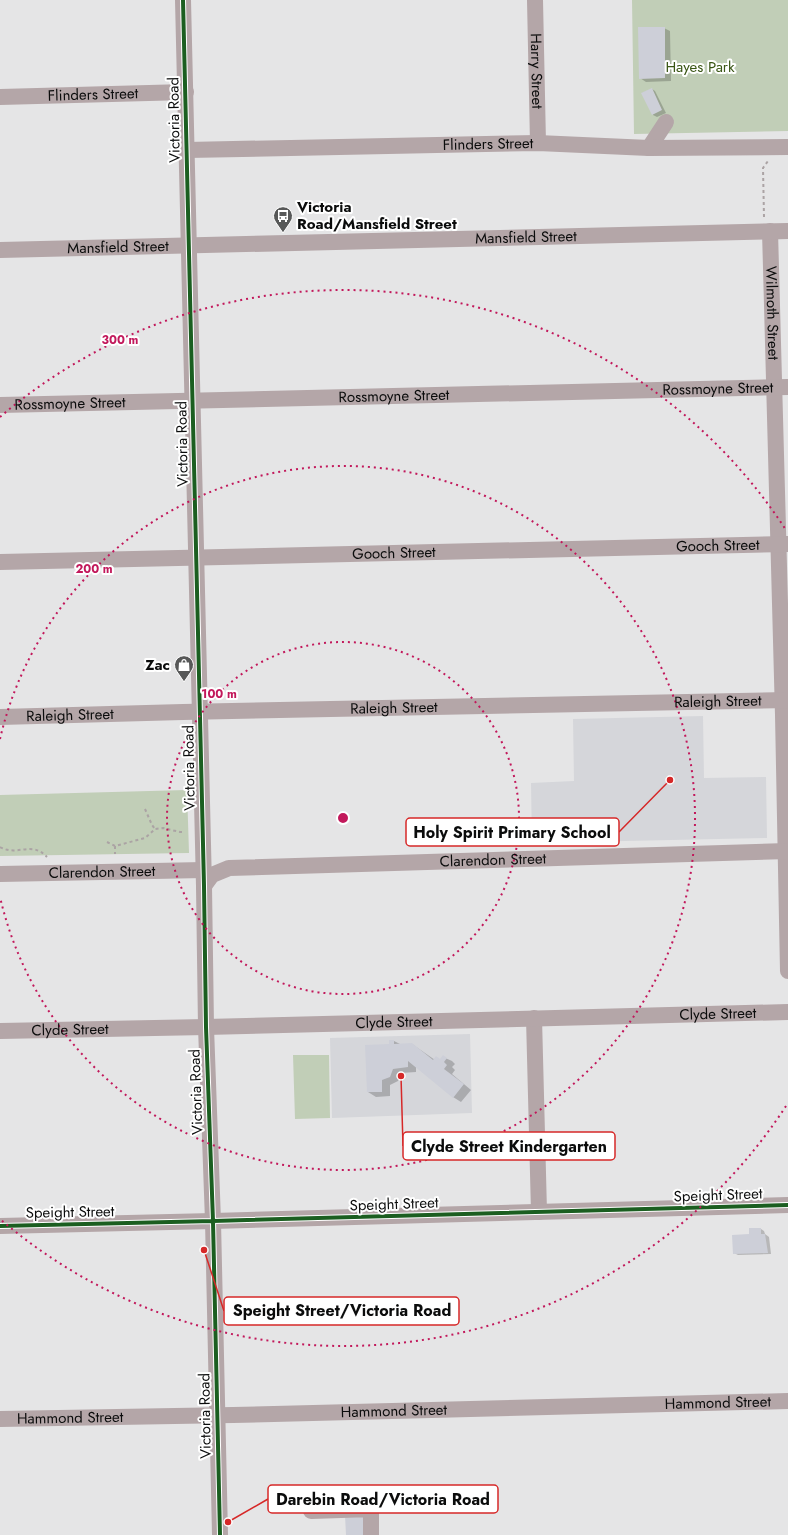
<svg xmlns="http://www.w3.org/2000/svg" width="788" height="1535" font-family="Jost,sans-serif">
	<rect width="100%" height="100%" fill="#e5e5e6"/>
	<!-- built -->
	<path fill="#d5d6da" d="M703 716 704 778 766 777 767 838 532 843 531 783 574 781 573 719Z
		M470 1034 472 1113 332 1118 330 1038Z"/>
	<!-- green -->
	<path fill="#c1ceb7" d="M632 0H788V131L634 134Z
		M187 790 189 853 0 856V795Z
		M293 1055H329L330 1118 295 1119Z"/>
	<!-- shadow -->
	<path fill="#0003" d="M664 28 670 31 671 81 646 82 640 78Z
		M652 89 655 91 666 113 657 117 653 115 642 93Z
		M390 1041H394L400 1044H412L435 1060H441L443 1057 452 1061 455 1064 452 1067 455 1070 452 1074 471 1090 461 1102 453 1097 416 1066V1072L401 1073 398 1081 390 1085V1096L376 1097 368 1092 390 1045Z
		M761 1229 764 1231 765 1234 769 1237 771 1254 738 1255 734 1253 750 1235Z"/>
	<!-- building -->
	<path fill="#cdcfd8" d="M638 27H665V78L639 79Z
		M652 88 662 110 652 115 641 93Z
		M389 1040H394V1044L412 1043 433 1060 436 1056 440 1059 443 1055 447 1058 444 1062 447 1065 444 1069 464 1084 453 1098 408 1061V1067L393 1069 390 1077 382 1080V1092H367L365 1045 389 1044Z
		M749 1228H761V1234H765L768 1253 733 1254 732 1235 749 1234Z
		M368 1514V1535H346L345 1515Z"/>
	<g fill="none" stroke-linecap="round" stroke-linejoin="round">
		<!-- path -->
		<path stroke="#aba3a4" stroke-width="2" stroke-dasharray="3 3" stroke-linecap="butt" d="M764 217 763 168 768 161
			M145 809 152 825 155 829
			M107 842 115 846 145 838 155 829 163 828 180 832H185
			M115 846V854
			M0 847C18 857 31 840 47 857"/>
		<!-- minor -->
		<g stroke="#b4a6a8" stroke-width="16">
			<path d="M183 0 204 886 206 1027 213 1221 220 1535"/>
			<path id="s1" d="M535 0 538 143"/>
			<path id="s2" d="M0 97 186 92"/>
			<path d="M649 148 666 122"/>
			<path id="s3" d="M187 150 538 143 649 148 788 147"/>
			<path id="s4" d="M770 231 783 715 788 971"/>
			<path id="s5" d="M0 250 788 231"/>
			<path id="s6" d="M0 405 788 387"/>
			<path id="s7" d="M0 562 788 544"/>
			<path id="s8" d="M0 717 183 712 788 700"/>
			<path id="s9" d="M0 874 204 870"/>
			<path id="s10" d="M204 886 212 875 229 868 788 851"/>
			<path d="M534 1018 539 1212"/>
			<path id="s11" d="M0 1031 206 1027 788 1012"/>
			<path d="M0 1226 213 1221 788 1205"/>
			<path id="s12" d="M0 1419 233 1415 788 1401"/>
			<path d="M311 1511 371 1509V1535"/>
		</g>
		<!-- cycleway casing -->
		<g stroke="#fff" stroke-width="6">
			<path id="cycleway" d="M183 0 204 886 206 1027 213 1221 220 1535
				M0 1226 213 1221 788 1205"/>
		</g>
		<!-- cycleway -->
		<use href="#cycleway" stroke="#1b5e20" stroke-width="4"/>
	</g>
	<!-- distance rings -->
	<g fill="none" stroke="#c2185b" stroke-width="2" stroke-dasharray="2 4">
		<circle cx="343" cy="818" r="176"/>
		<path d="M0 739A352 352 0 1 1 0 897"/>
		<path d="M786 1106A528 528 0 0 1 0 1219M0 417A528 528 0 0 1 786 530"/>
	</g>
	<!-- icons -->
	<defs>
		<g id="bus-pin" transform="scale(1)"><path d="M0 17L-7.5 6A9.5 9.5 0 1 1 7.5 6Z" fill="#575858" stroke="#fff"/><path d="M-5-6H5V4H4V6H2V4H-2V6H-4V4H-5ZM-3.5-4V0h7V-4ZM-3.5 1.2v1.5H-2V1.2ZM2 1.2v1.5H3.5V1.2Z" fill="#fff"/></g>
		<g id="shop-pin" transform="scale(1)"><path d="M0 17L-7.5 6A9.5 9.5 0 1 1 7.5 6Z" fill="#575858" stroke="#fff"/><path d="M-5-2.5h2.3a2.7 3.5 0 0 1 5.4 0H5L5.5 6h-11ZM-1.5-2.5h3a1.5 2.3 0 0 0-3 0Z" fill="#fff"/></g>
	</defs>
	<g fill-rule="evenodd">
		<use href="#bus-pin" x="283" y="216"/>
		<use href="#shop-pin" x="184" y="665"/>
	</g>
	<g text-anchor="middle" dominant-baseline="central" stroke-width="4" stroke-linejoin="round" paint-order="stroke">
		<!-- park labels -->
		<g font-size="15" fill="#3a5615" stroke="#fff">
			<text x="700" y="67">Hayes Park</text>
		</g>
		<!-- street labels -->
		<g font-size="15" fill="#0b0c0c" stroke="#fff">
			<text stroke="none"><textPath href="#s1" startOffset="71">Harry Street</textPath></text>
			<text stroke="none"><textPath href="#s2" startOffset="93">Flinders Street</textPath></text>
			<text transform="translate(174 120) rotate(-91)">Victoria Road</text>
			<text stroke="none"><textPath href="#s3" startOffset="301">Flinders Street</textPath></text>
			<text stroke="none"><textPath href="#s5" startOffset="526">Mansfield Street</textPath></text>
			<text stroke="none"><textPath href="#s5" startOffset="118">Mansfield Street</textPath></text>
			<text stroke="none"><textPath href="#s4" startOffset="82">Wilmoth Street</textPath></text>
			<text stroke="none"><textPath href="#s6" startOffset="718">Rossmoyne Street</textPath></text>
			<text stroke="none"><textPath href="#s6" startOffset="394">Rossmoyne Street</textPath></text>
			<text stroke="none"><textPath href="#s6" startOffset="70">Rossmoyne Street</textPath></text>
			<text transform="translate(182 444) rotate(-91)">Victoria Road</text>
			<text stroke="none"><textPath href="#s7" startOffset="718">Gooch Street</textPath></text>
			<text stroke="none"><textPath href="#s7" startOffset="394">Gooch Street</textPath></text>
			<text stroke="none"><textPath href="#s8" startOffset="718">Raleigh Street</textPath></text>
			<text stroke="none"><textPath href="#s8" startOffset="394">Raleigh Street</textPath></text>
			<text stroke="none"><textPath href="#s8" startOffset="70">Raleigh Street</textPath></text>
			<text transform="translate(189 768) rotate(-91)">Victoria Road</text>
			<text stroke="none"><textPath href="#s10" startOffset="296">Clarendon Street</textPath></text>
			<text stroke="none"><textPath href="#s9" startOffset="102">Clarendon Street</textPath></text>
			<text stroke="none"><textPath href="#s11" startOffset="718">Clyde Street</textPath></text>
			<text stroke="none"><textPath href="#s11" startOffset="394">Clyde Street</textPath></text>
			<text stroke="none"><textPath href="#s11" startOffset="70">Clyde Street</textPath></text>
			<text transform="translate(196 1092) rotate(-92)">Victoria Road</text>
			<text transform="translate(718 1195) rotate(-2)">Speight Street</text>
			<text transform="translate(394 1204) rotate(-2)">Speight Street</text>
			<text transform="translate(70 1212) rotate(-1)">Speight Street</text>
			<text stroke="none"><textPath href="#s12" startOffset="718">Hammond Street</textPath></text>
			<text stroke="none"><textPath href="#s12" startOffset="394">Hammond Street</textPath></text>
			<text transform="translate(205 1416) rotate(-91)">Victoria Road</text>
			<text stroke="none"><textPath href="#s12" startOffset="70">Hammond Street</textPath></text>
		</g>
		<!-- poi labels -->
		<g font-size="15" font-weight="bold" fill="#0b0c0c" stroke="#fff" text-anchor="start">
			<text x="297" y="207">Victoria<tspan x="297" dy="17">Road/Mansfield Street</tspan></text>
			<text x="170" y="665" text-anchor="end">Zac</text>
		</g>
	</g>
	<circle cx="343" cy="818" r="6" fill="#c2185b" stroke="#fff" stroke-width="2"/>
	<g font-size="12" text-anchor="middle" font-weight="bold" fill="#c2185b" stroke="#fff" stroke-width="4" stroke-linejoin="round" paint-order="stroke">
		<text x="120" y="344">300 m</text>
		<text x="94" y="573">200 m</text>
		<text x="219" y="698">100 m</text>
	</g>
	<!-- callouts -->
	<path fill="none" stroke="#d62828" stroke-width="1.5" d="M670 780L619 832M401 1076L403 1146M204 1250L224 1311M228 1522L268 1499"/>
	<g fill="#d62828" stroke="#fff" stroke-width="1.5">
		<circle cx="670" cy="780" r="4"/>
		<circle cx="401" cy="1076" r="4"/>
		<circle cx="204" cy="1250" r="4"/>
		<circle cx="228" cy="1522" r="4"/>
	</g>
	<g fill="#fff" stroke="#d62828" stroke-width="1.5">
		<rect x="406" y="818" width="213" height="28" rx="4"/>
		<rect x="403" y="1132" width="212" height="28" rx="4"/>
		<rect x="224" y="1297" width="235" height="28" rx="4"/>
		<rect x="268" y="1485" width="230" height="28" rx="4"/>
	</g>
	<g font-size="16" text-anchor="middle" font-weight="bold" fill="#0b0c0c">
		<text x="512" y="838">Holy Spirit Primary School</text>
		<text x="509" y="1152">Clyde Street Kindergarten</text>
		<text x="342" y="1316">Speight Street/Victoria Road</text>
		<text x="383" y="1505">Darebin Road/Victoria Road</text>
	</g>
</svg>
